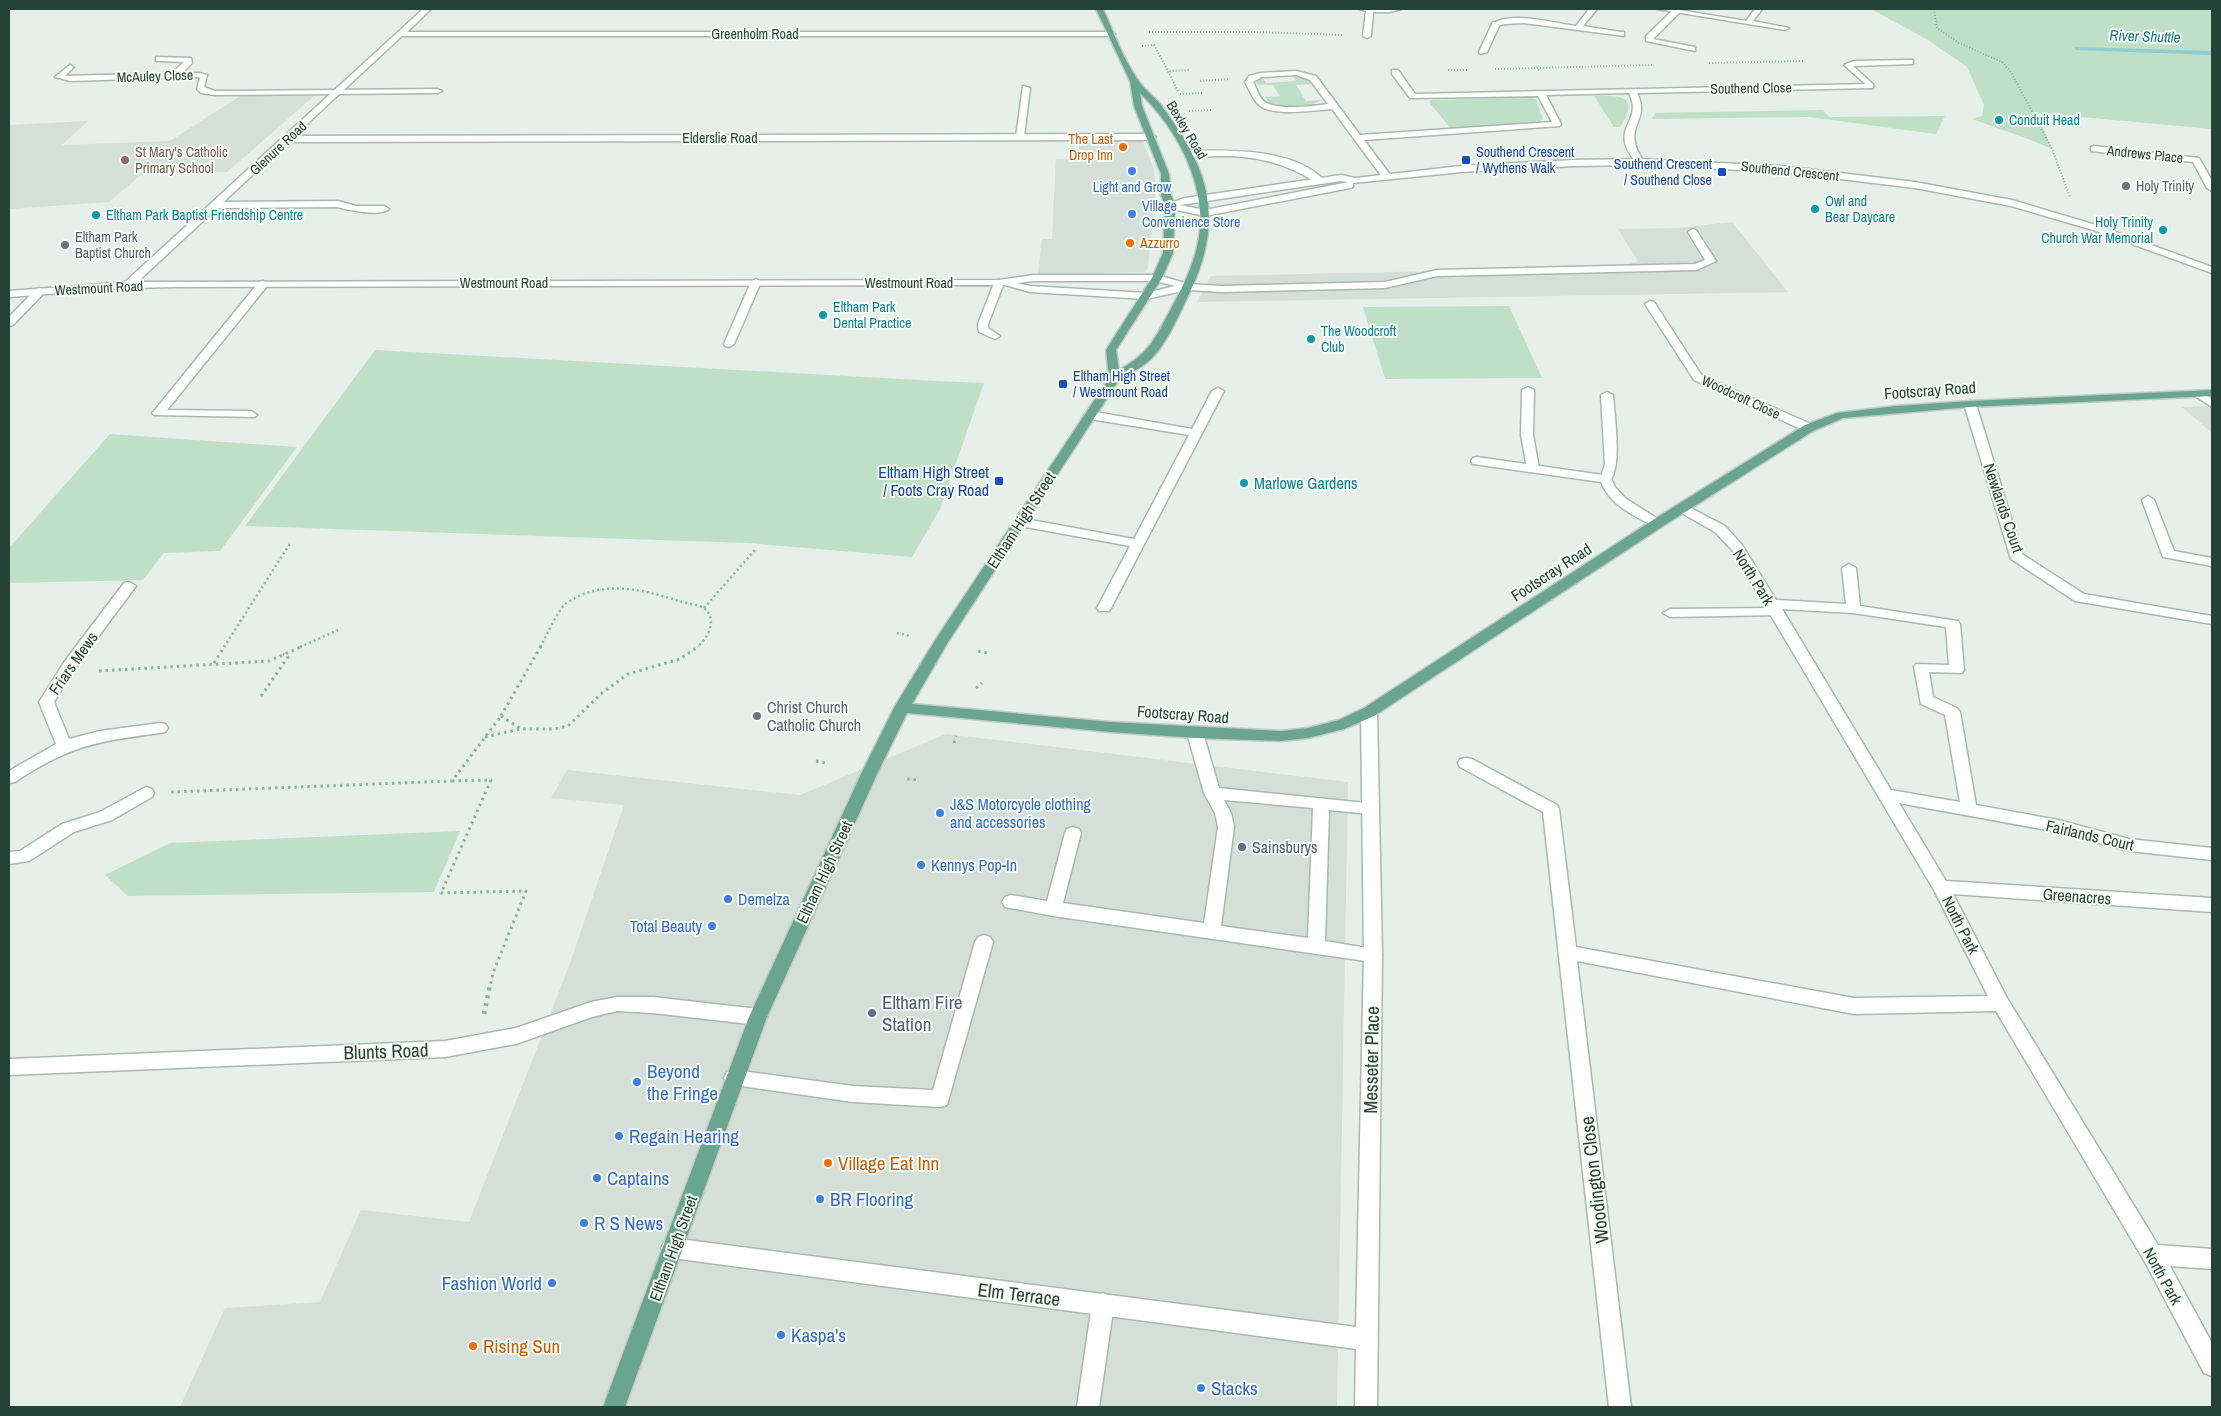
<svg xmlns="http://www.w3.org/2000/svg" width="2221" height="1416" font-family="'Archivo Narrow',sans-serif">
	<rect width="100%" height="100%" fill="#e6efea"/>
	<!-- built -->
	<path fill="#d4dfd9" d="M240 96H314L227 172 143 173 109 202 9 209V125L88 121 62 145 170 141Z
		M1079 139H1142L1153 167 1156 187 1148 268 1145 272 1038 274 1042 239H1052L1056 159H1079Z
		M1732 222 1788 292 1197 302 1211 276 1621 267 1638 261 1618 229 1677 228Z
		M2212 406V433L2182 407Z
		M946 734 1348 782 1337 1407H180L225 1308 320 1302 361 1210 469 1222 569 966 624 805 551 798 567 770 800 795Z"/>
	<!-- green -->
	<path fill="#bfe0c6" d="M1871 9H2212V129L2037 113 2052 149 2031 140 1972 119 1982 116 1984 105 1967 67 1928 40Z
		M1293 76 1308 80 1311 84 1296 85 1306 101 1321 100C1308 110 1283 107 1269 103L1265 97 1280 96 1273 85H1258L1256 82 1263 78 1266 83 1296 81Z
		M1594 96C1621 95 1641 96 1620 127H1614Z
		M1529 97 1536 99 1543 119 1536 124 1451 129 1429 102 1431 100Z
		M1823 110 1829 117 1945 116 1936 134 1809 117 1652 119 1655 113Z
		M1509 306 1542 378 1385 379 1363 307Z
		M375 350 937 381 984 383 940 509 912 557 748 543 245 526Z
		M110 434 297 447 220 551 164 553 143 580 9 583V548Z
		M460 831 434 892 128 896 105 875 170 843Z"/>
	<g fill="none" stroke-linecap="round" stroke-linejoin="round">
		<!-- stream -->
		<path fill="#8ecdd4" fill-rule="evenodd" d="M2074 47 2212 51V55L2076 50Z"/>
		<!-- service casing -->
		<g stroke="#a8b8b1" stroke-width="3">
			<path id="service" d="M1674 9 1681 11 1653 39 1695 47V51L1646 41V36Z
				M1493 22 1500 24 1487 52 1480 54 1479 52Z
				M156 57 191 58 192 63 182 73H199L207 75 204 87 215 91 438 89 442 91 438 93 215 95 201 93 197 89 200 78 198 77 70 81 55 77 70 65 74 67 65 76 172 73 184 62 159 61H156Z
				M1910 60H1913V64L1853 66 1873 84V88H1870L1844 65 1854 61Z
				M1023 86 1030 88 1024 137 1020 140 1016 137Z
				M1189 151C1230 150 1294 148 1325 181L1317 183C1287 163 1257 156 1221 156 1210 156 1197 158 1186 156L1185 154Z
				M338 201 356 206H384L389 209C379 217 349 210 337 207L217 208 212 205 217 202Z
				M1693 229 1696 230 1716 261 1697 270 1437 276 1385 288 1222 292 1188 290 1183 287 1188 284 1222 286 1385 282 1437 270 1695 264 1705 260 1688 232Z
				M756 279 761 282 734 344 729 347 725 346 724 344 751 282Z
				M999 280 1004 283 988 324V328L1000 336 995 339 979 332 978 324 994 283Z
				M263 281 268 284 267 286 167 410 251 411 257 415 255 417 154 415 152 413 154 411 259 282Z
				M1528 387 1534 390 1533 435 1539 468 1533 472 1527 468 1521 435 1522 390Z
				M2199 391 2212 399V407L2195 396 2193 394Z
				M1607 392 1613 395C1614 411 1624 478 1606 483L1600 479 1605 465 1601 395Z
				M1776 608 1783 612 1781 615 1670 617 1663 613 1670 609Z
				M1195 728 1200 729 1203 733 1219 788 1376 804 1378 808 1376 812 1370 814 1329 810 1325 941 1379 950 1382 955 1379 960 1373 962 1053 916 1005 907 1002 902 1005 897 1011 895 1047 901 1065 833 1067 829 1073 827 1079 829 1081 833 1063 903 1204 923 1218 827 1215 813 1204 793 1187 733 1190 729ZM1224 800 1313 808 1308 938 1221 926 1234 827 1231 813Z
				M984 935 990 937 993 942 947 1105 940 1107 853 1102 727 1084 724 1078 727 1072 734 1070 853 1086 933 1090 975 942 978 937Z
				M1103 1293 1111 1297 1114 1304 1099 1407H1077L1092 1304 1095 1297Z"/>
		</g>
		<!-- minor casing -->
		<g stroke="#a8b8b1" stroke-width="3">
			<path id="minor" d="M423 9H431L407 32H1111L1115 34 1111 36H402L294 136 1152 134 1156 137 1152 140 288 142 132 287H124V283Z
				M1360 9H1401L1390 12H1373L1371 36 1367 38 1363 36 1366 11Z
				M1589 9H1597L1583 26 1621 32H1624V36L1524 23 1505 24 1496 26 1492 24C1511 11 1554 23 1576 26Z
				M1657 9H1673L1746 21 1755 9H1762L1753 21 1789 28 1785 30Z
				M1392 70H1398L1415 94 1870 84 1874 86 1870 88 1637 93C1652 123 1619 125 1644 162L1640 165 1637 164C1632 157 1627 151 1625 143 1621 122 1641 118 1629 93L1546 95 1561 124 1560 126 1364 140 1391 176 1386 179 1383 178 1332 109C1314 110 1270 118 1257 103 1252 97 1249 89 1245 82L1249 76 1261 73 1296 71 1316 76 1360 135 1552 122 1538 96 1413 98H1410L1392 74ZM1296 75 1310 80 1328 104C1313 106 1278 111 1265 102 1259 98 1257 89 1253 82L1262 77Z
				M2094 146 2199 158 2212 181V191L2207 188 2193 162 2091 151V147Z
				M40 288 45 291 44 293 13 325 9 326V317L36 289Z
				M1650 301 1654 302 1702 376 1813 425 1815 428 1813 431H1805L1694 380 1645 304Z
				M1218 388 1224 391 1111 608 1109 611H1099L1097 608 1130 546 1020 526 1014 522 1020 518 1134 539 1189 435 1090 419 1084 415 1090 411 1192 429 1212 391Z
				M1970 401 1976 404 2022 554 2084 594 2212 616V624L2075 601 2011 559 1964 404Z
				M1477 457 1610 476 1615 487 1625 498 1664 523 1658 527 1653 526C1633 515 1610 505 1601 482L1473 464 1471 461 1473 458Z
				M2148 496 2154 500 2174 551 2212 558V566L2163 557 2142 500Z
				M1683 504 1725 526 1742 545 1776 600 1846 604 1842 568 1849 564 1856 568 1860 606 1958 621 1960 624 1964 670 1962 673 1929 672 1933 697 1957 708 1960 712 1976 805 2058 820 2129 839 2212 848V860L2129 851 2058 832 1899 803 1946 881 2212 898V912L1953 894 2007 998 2158 1245 2212 1249V1269L2170 1266 2212 1343V1376L2204 1373 2145 1262 1996 1011 1854 1014 1577 961 1631 1407H1609L1543 812 1460 767 1458 763 1460 759 1466 758 1472 759 1557 805 1559 809 1576 947 1854 998 1988 996 1934 890 1732 550 1715 532 1678 511 1677 508 1678 505ZM1782 609 1853 613 1946 627 1949 665 1916 664 1914 667 1921 704 1945 715 1960 802 1891 790Z
				M129 582 136 586 77 665 54 702 69 739 100 731 160 723 165 724 168 728 165 732 160 733C98 741 68 746 15 782L9 783V771L56 744 39 702 65 661 124 583Z
				M1369 707 1374 708 1377 712 1382 955 1377 1407H1355L1356 1349 672 1258 665 1255 661 1248 665 1241 672 1238 1356 1327 1364 955 1361 712 1364 708Z
				M146 787 152 789 154 793 152 797 112 820 74 832 29 861 9 864V852L20 851 62 824 100 812Z
				M617 997H653L758 1009 765 1012 767 1017 765 1022 758 1025 653 1013 617 1011 592 1017 516 1044 445 1057 9 1075V1059L445 1041 516 1028 591 1002Z"/>
		</g>
		<!-- tertiary casing -->
		<g stroke="#a8b8b1" stroke-width="3">
			<path id="tertiary" d="M1640 159 1782 166 1915 182 2012 200 2099 226 2212 267V273L2093 230 2011 206 1915 188 1782 172 1640 165 1573 166 1461 172 1353 183V187L1350 188 1205 216 1168 208 1165 205 1185 198 1341 175 1355 178 1461 166 1573 160ZM1341 181 1349 182 1205 210 1180 205Z
				M1033 275H1157L1192 285 1193 287 1192 289 1146 299 1030 292 1005 285 176 287 128 288 9 297V291L128 282 999 280ZM1033 281H1156L1175 286 1146 293 1030 286 1017 283Z"/>
		</g>
		<!-- primary casing -->
		<g stroke="#c2cac7" stroke-width="3">
			<path id="primary" d="M1096 9H1103C1114 33 1123 59 1138 80 1144 90 1154 96 1161 105 1210 170 1225 219 1189 294 1179 315 1167 343 1151 359 1142 368 1129 373 1119 380L948 642 912 704 1111 722 1281 731 1308 728 1339 720 1364 708 1653 520 1805 425 1837 413 1896 406 1970 401 2212 390V396L1970 407 1843 418 1813 431 1663 526 1374 716 1344 729 1308 738 1281 741 1195 738 1111 732 907 713 878 772 767 1017 625 1407H603L749 1017 862 772 894 708 934 642 1109 378 1106 350 1152 278 1163 253 1165 205 1161 195V174L1134 106 1130 81ZM1140 93C1179 131 1211 191 1197 247 1192 269 1182 288 1172 307 1155 338 1151 352 1119 370L1116 350 1162 278 1173 253 1175 205 1171 195 1169 174 1142 106Z"/>
		</g>
		<!-- path-far3 -->
		<path stroke="#86b3a2" stroke-width="2" stroke-dasharray="1 2" stroke-linecap="butt" d="M1934 9 1937 28 1959 43 2002 62 2011 72 2052 149 2070 197
			M1149 32H1253L1344 35
			M1142 46 1154 45 1168 71
			M1709 63 1804 61
			M1495 69 1537 68
			M1448 70H1469
			M1539 70 1537 68 1653 65
			M1200 81 1229 79
			M1178 91 1168 71 1190 70
			M1180 94 1202 93
			M1189 111 1211 110"/>
		<!-- path-far2 -->
		<path stroke="#86b3a2" stroke-width="2.5" stroke-dasharray="2 3" stroke-linecap="butt" d="M704 608 755 550
			M897 633 910 636
			M224 647 291 542
			M300 647 338 630
			M540 647C546 637 557 612 565 604 567 602 572 600 575 598 609 580 648 591 682 602 688 603 699 605 704 608 718 619 708 639 697 647"/>
		<!-- path-far1 -->
		<path stroke="#86b3a2" stroke-width="3" stroke-dasharray="2.5 4" stroke-linecap="butt" d="M978 651 987 653
			M214 663 225 646
			M99 671 269 661 303 646
			M976 688 982 683
			M261 696 288 657 283 654
			M501 716 521 729H554L568 726 602 693 628 674 680 659 699 646
			M501 716 541 646
			M485 737 520 729
			M954 743 956 736
			M816 761 826 763
			M907 779 916 780
			M452 781 491 780 441 893 526 891 493 973 490 987
			M171 792 452 781 501 716"/>
		<!-- path -->
		<path stroke="#86b3a2" stroke-width="4.5" stroke-dasharray="3 5" stroke-linecap="butt" d="M484 1014 490 985"/>
		<!-- service -->
		<use href="#service" fill="#fff" fill-rule="evenodd"/>
		<!-- minor -->
		<use href="#minor" fill="#fff" fill-rule="evenodd"/>
		<!-- tertiary -->
		<use href="#tertiary" fill="#fff" fill-rule="evenodd"/>
		<!-- primary -->
		<use href="#primary" fill="#6aa592" fill-rule="evenodd"/>
	</g>
	<!-- markers -->
	<g fill="#0f9aa8" stroke="#f7fbf8" stroke-width="2">
		<circle cx="1999" cy="120" r="5"/>
		<circle cx="1815" cy="209" r="5"/>
		<circle cx="96" cy="215" r="5"/>
		<circle cx="2163" cy="230" r="5"/>
		<circle cx="823" cy="315" r="5"/>
		<circle cx="1311" cy="339" r="5"/>
		<circle cx="1244" cy="483" r="5"/>
	</g>
	<g fill="#e8710a" stroke="#f7fbf8" stroke-width="2">
		<circle cx="1123" cy="147" r="5"/>
		<circle cx="1130" cy="243" r="5"/>
		<circle cx="828" cy="1163" r="5"/>
		<circle cx="473" cy="1346" r="5"/>
	</g>
	<circle fill="#8d6e63" stroke="#f7fbf8" stroke-width="2" cx="125" cy="160" r="5"/>
	<g fill="#1a4fb4" stroke="#f7fbf8" stroke-width="2">
		<rect x="1461" y="155" width="10" height="10" rx="2.5"/>
		<rect x="1717" y="167" width="10" height="10" rx="2.5"/>
		<rect x="1058" y="379" width="10" height="10" rx="2.5"/>
		<rect x="994" y="476" width="10" height="10" rx="2.5"/>
	</g>
	<g fill="#3f7fe0" stroke="#f7fbf8" stroke-width="2">
		<circle cx="1132" cy="171" r="5"/>
		<circle cx="1132" cy="214" r="5"/>
		<circle cx="940" cy="813" r="5"/>
		<circle cx="921" cy="865" r="5"/>
		<circle cx="728" cy="899" r="5"/>
		<circle cx="712" cy="926" r="5"/>
		<circle cx="637" cy="1082" r="5"/>
		<circle cx="619" cy="1136" r="5"/>
		<circle cx="597" cy="1178" r="5"/>
		<circle cx="820" cy="1199" r="5"/>
		<circle cx="584" cy="1223" r="5"/>
		<circle cx="552" cy="1283" r="5"/>
		<circle cx="781" cy="1335" r="5"/>
		<circle cx="1201" cy="1388" r="5"/>
	</g>
	<g fill="#6b7280" stroke="#f7fbf8" stroke-width="2">
		<circle cx="2126" cy="186" r="5"/>
		<circle cx="65" cy="245" r="5"/>
		<circle cx="757" cy="716" r="5"/>
	</g>
	<g fill="#5c6f8a" stroke="#f7fbf8" stroke-width="2">
		<circle cx="1242" cy="847" r="5"/>
		<circle cx="872" cy="1013" r="5"/>
	</g>
	<g text-anchor="middle" dominant-baseline="central" stroke-width="4" stroke-linejoin="round" paint-order="stroke">
		<!-- far-street labels -->
		<g font-size="14" fill="#244238" stroke="#f7fbf8">
			<text x="755" y="34">Greenholm Road</text>
			<text transform="translate(155 76) rotate(-2)">McAuley Close</text>
			<text transform="translate(1751 88) rotate(-1)">Southend Close</text>
			<text transform="translate(1187 130) rotate(59)">Bexley Road</text>
			<text x="720" y="138">Elderslie Road</text>
			<text transform="translate(278 148) rotate(-43)">Glenure Road</text>
			<text transform="translate(2145 154) rotate(6)">Andrews Place</text>
			<text transform="translate(1790 171) rotate(6)">Southend Crescent</text>
			<text x="504" y="283">Westmount Road</text>
			<text x="909" y="283">Westmount Road</text>
			<text transform="translate(99 288) rotate(-3)">Westmount Road</text>
			<text transform="translate(1741 397) rotate(25)">Woodcroft Close</text>
		</g>
		<!-- far-culture labels -->
		<g font-size="14" fill="#0d838f" stroke="#f7fbf8" text-anchor="start">
			<text x="2009" y="120">Conduit Head</text>
			<text x="1825" y="201">Owl and<tspan x="1825" dy="16">Bear Daycare</tspan></text>
			<text x="106" y="215">Eltham Park Baptist Friendship Centre</text>
			<text x="2153" y="222" text-anchor="end">Holy Trinity<tspan x="2153" dy="16">Church War Memorial</tspan></text>
			<text x="833" y="307">Eltham Park<tspan x="833" dy="16">Dental Practice</tspan></text>
			<text x="1321" y="331">The Woodcroft<tspan x="1321" dy="16">Club</tspan></text>
		</g>
		<!-- far-food labels -->
		<g font-size="14" fill="#c56008" stroke="#f7fbf8" text-anchor="end">
			<text x="1113" y="139">The Last<tspan x="1113" dy="16">Drop Inn</tspan></text>
			<text x="1140" y="243" text-anchor="start">Azzurro</text>
		</g>
		<!-- far-education labels -->
		<g font-size="14" fill="#785e54" stroke="#f7fbf8" text-anchor="start">
			<text x="135" y="152">St Mary's Catholic<tspan x="135" dy="16">Primary School</tspan></text>
		</g>
		<!-- far-transit labels -->
		<g font-size="14" fill="#164399" stroke="#f7fbf8" text-anchor="start">
			<text x="1476" y="152">Southend Crescent<tspan x="1476" dy="16">/ Wythens Walk</tspan></text>
			<text x="1712" y="164" text-anchor="end">Southend Crescent<tspan x="1712" dy="16">/ Southend Close</tspan></text>
			<text x="1073" y="376">Eltham High Street<tspan x="1073" dy="16">/ Westmount Road</tspan></text>
		</g>
		<!-- far-worship labels -->
		<g font-size="14" fill="#5b616d" stroke="#f7fbf8" text-anchor="start">
			<text x="2136" y="186">Holy Trinity</text>
			<text x="75" y="237">Eltham Park<tspan x="75" dy="16">Baptist Church</tspan></text>
		</g>
		<!-- far-shop labels -->
		<g font-size="14" fill="#366cbe" stroke="#f7fbf8">
			<text x="1132" y="187">Light and Grow</text>
			<text x="1142" y="206" text-anchor="start">Village<tspan x="1142" dy="16">Convenience Store</tspan></text>
		</g>
		<!-- far-water labels -->
		<g font-size="15" font-style="italic" fill="#1c757f" stroke="#f7fbf8">
			<text transform="translate(2145 36) rotate(2)">River Shuttle</text>
		</g>
		<!-- street labels -->
		<g font-size="16" fill="#244238" stroke="#f7fbf8">
			<text transform="translate(1930 390) rotate(-4)">Footscray Road</text>
			<text transform="translate(2004 508) rotate(71)">Newlands Court</text>
			<text transform="translate(1021 520) rotate(-57)">Eltham High Street</text>
			<text transform="translate(1551 572) rotate(-33)">Footscray Road</text>
			<text transform="translate(1754 577) rotate(58)">North Park</text>
			<text transform="translate(73 663) rotate(-55)">Friars Mews</text>
			<text transform="translate(1183 714) rotate(4)">Footscray Road</text>
			<text transform="translate(2090 835) rotate(13)">Fairlands Court</text>
			<text transform="translate(824 872) rotate(-65)">Eltham High Street</text>
			<text transform="translate(2077 896) rotate(4)">Greenacres</text>
			<text transform="translate(1961 925) rotate(63)">North Park</text>
			<text transform="translate(673 1248) rotate(-70)">Eltham High Street</text>
			<text transform="translate(2163 1276) rotate(61)">North Park</text>
		</g>
		<!-- transit labels -->
		<g font-size="16" fill="#164399" stroke="#f7fbf8" text-anchor="end">
			<text x="989" y="472">Eltham High Street<tspan x="989" dy="18">/ Foots Cray Road</tspan></text>
		</g>
		<!-- culture labels -->
		<g font-size="16" fill="#0d838f" stroke="#f7fbf8" text-anchor="start">
			<text x="1254" y="483">Marlowe Gardens</text>
		</g>
		<!-- worship labels -->
		<g font-size="16" fill="#5b616d" stroke="#f7fbf8" text-anchor="start">
			<text x="767" y="707">Christ Church<tspan x="767" dy="18">Catholic Church</tspan></text>
		</g>
		<!-- shop labels -->
		<g font-size="16" fill="#366cbe" stroke="#f7fbf8" text-anchor="start">
			<text x="950" y="804">J&amp;S Motorcycle clothing<tspan x="950" dy="18">and accessories</tspan></text>
			<text x="931" y="865">Kennys Pop-In</text>
			<text x="738" y="899">Demelza</text>
			<text x="702" y="926" text-anchor="end">Total Beauty</text>
		</g>
		<!-- service labels -->
		<g font-size="16" fill="#4e5e75" stroke="#f7fbf8" text-anchor="start">
			<text x="1252" y="847">Sainsburys</text>
		</g>
		<!-- near-service labels -->
		<g font-size="19" fill="#4e5e75" stroke="#f7fbf8" text-anchor="start">
			<text x="882" y="1002">Eltham Fire<tspan x="882" dy="22">Station</tspan></text>
		</g>
		<!-- near-street labels -->
		<g font-size="19" fill="#244238" stroke="#f7fbf8">
			<text transform="translate(386 1051) rotate(-2)">Blunts Road</text>
			<text transform="translate(1371 1060) rotate(-89)">Messeter Place</text>
			<text transform="translate(1594 1180) rotate(-97)">Woodington Close</text>
			<text transform="translate(1019 1294) rotate(7)">Elm Terrace</text>
		</g>
		<!-- near-shop labels -->
		<g font-size="19" fill="#366cbe" stroke="#f7fbf8" text-anchor="start">
			<text x="647" y="1071">Beyond<tspan x="647" dy="22">the Fringe</tspan></text>
			<text x="629" y="1136">Regain Hearing</text>
			<text x="607" y="1178">Captains</text>
			<text x="830" y="1199">BR Flooring</text>
			<text x="594" y="1223">R S News</text>
			<text x="542" y="1283" text-anchor="end">Fashion World</text>
			<text x="791" y="1335">Kaspa's</text>
			<text x="1211" y="1388">Stacks</text>
		</g>
		<!-- near-food labels -->
		<g font-size="19" fill="#c56008" stroke="#f7fbf8" text-anchor="start">
			<text x="838" y="1163">Village Eat Inn</text>
			<text x="483" y="1346">Rising Sun</text>
		</g>
	</g>
	<!-- border -->
	<rect width="2221" height="1416" fill="none" stroke="#244238" stroke-width="20"/>
</svg>
